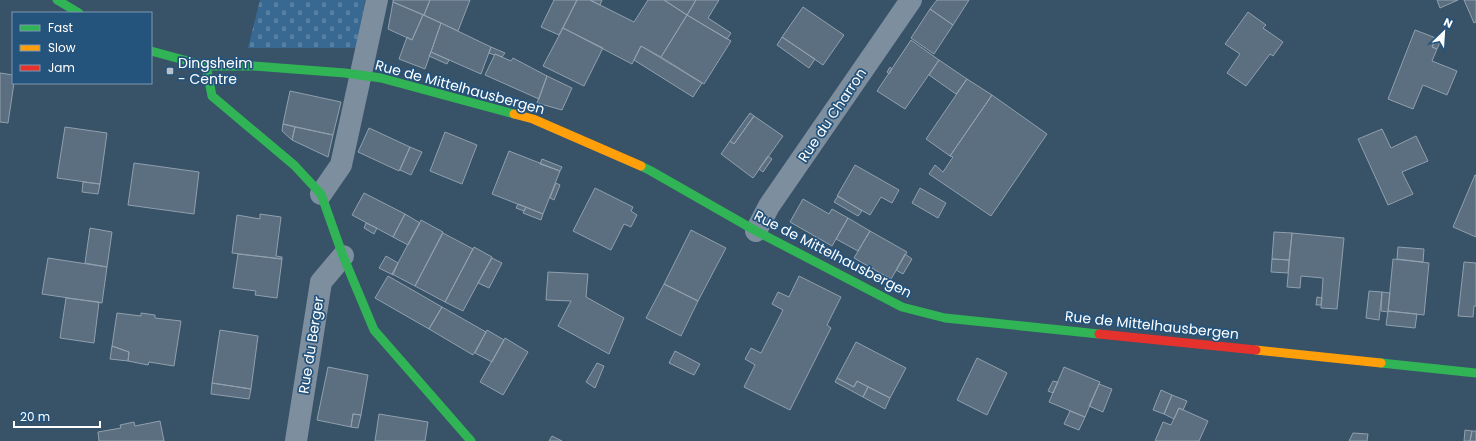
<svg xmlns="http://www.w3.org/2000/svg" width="1476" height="441" font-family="Poppins,sans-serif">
	<defs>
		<pattern id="cemetery-stones" width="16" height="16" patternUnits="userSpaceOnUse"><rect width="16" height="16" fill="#386992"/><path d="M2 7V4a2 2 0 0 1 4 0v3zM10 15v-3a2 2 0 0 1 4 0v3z" fill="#5680a2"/></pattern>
	</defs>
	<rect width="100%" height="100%" fill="#385268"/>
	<!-- cemetery -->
	<path fill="url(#cemetery-stones)" d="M260 0H365L356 48H248Z"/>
	<!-- building -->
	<path fill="#5b6f80" stroke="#90a0ae" d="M393 0H430L424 15 393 2Z
		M430 0H470L458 31 424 15Z
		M554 0H577L559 35 541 27Z
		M577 0H590L634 22 648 0H664L687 15 661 57 641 46 632 64 563 28Z
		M590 0H602L600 5Z
		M664 0H696L687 15Z
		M696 0H719L708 18 731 33 727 39 687 15Z
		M937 0H969L953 25 930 9Z
		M1437 0H1458L1440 8Z
		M1464 0H1476V22L1474 23Z
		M393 2 423 15 412 40 388 29Z
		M803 7 844 35 823 65 782 37Z
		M930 9 953 25 934 54 911 38Z
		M1248 12 1266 25 1263 28 1283 42 1273 56 1270 54 1246 86 1227 73 1240 54 1225 44Z
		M423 15 441 23 425 69 399 59 407 37 412 40Z
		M687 15 731 41 704 84 661 57Z
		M441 23 491 47 481 74 431 52Z
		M563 28 603 48 584 86 543 66Z
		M1415 30 1436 38 1432 47 1437 49 1432 61 1457 71 1447 95 1423 85 1413 109 1388 99Z
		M782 37 815 59 809 68 777 45Z
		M1436 38 1441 40 1437 49 1432 47Z
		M911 40 939 60 905 109 877 91Z
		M641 46 702 83 693 97 634 60Z
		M491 47 505 53 502 57 495 54 494 55 489 53Z
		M431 52 449 60 447 64 429 56Z
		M495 54 511 61 513 58 547 76 539 99 485 75Z
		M939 60 967 79 956 94 929 75Z
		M890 67 892 69 889 74 887 72Z
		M0 73 13 75 14 83 8 123 0 122Z
		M547 76 572 88 562 110 537 103Z
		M967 79 992 95 950 156 926 139Z
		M290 91 341 102 333 135 283 124Z
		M992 95 1047 134 991 216 929 174 935 165 943 172 953 157 950 156Z
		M750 113 754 116 734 144 730 141Z
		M754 116 783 136 753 178 721 154 730 141 734 144Z
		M283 124 295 127 292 140 282 131Z
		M65 127 107 133 100 184 57 178Z
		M295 127 333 135 328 157 292 140Z
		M369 128 410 147 399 171 358 152Z
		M1382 129 1391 148 1416 136 1428 161 1402 172 1413 194 1388 205 1358 139Z
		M445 132 477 145 462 184 430 171Z
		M410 147 422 152 411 175 400 170Z
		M509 151 560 171 543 214 492 194Z
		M768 156 772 159 763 172 759 169Z
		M542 159 562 167 560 171 540 164Z
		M134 163 199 172 194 214 128 205Z
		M855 165 899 190 892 203 881 197 870 215 837 196Z
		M1475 175H1476V237L1453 227Z
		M83 182 100 184 98 194 82 192Z
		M556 183 560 185 554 200 550 198Z
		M595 188 633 207 631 211 637 215 631 227 624 224 611 250 573 231Z
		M920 188 946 203 938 218 912 203Z
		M364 193 405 214 393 237 352 215Z
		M838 196 862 211 858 216 834 202Z
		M803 199 829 214 832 209 848 218 832 246 790 222Z
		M518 204 526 207 524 211 516 208Z
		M526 207 543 214 541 220 523 213Z
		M260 214 281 217 276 256 282 257V259L232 253 237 215 260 219Z
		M405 214 420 223 408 245 393 237Z
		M848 218 870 231 858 251 836 239Z
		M421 220 443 232 415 286 392 274Z
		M366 223 377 228 374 234 364 228Z
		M90 228 112 232 107 267 85 263Z
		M691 230 726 248 698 301 664 284Z
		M870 231 907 252 891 279 854 258Z
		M1274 232 1292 233 1289 260 1272 259Z
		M443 233 473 249 445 302 415 286Z
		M1292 233 1344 238 1337 309 1321 308 1323 278 1301 276 1300 288 1287 287Z
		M474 247 492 257 463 311 445 302Z
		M1398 247 1424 249 1423 262 1397 259Z
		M238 254 282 259 277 298 255 295 256 291 233 288Z
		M905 254 912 259 903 274 896 270Z
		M386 256 398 263 393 275 379 268Z
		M48 258 107 267 102 303 42 294Z
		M492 258 502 263 489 288 478 283Z
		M1272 259 1289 260 1288 273 1271 272Z
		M1393 259 1429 263 1424 315 1388 311Z
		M1464 262 1476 263V306H1474L1473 317 1458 316Z
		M548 272 588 274 586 297 624 318 609 354 558 326 571 301 546 300Z
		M388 276 442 307 429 329 375 298Z
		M799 276 841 297 827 325 831 328 790 410 744 387 755 365 745 359 751 348 761 353 783 310 772 304 778 292 789 297Z
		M664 284 698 301 681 336 646 318Z
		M1369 291 1382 292 1379 320 1366 318Z
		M1382 292 1390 293 1388 312 1381 311Z
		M1317 297 1322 298 1321 305H1316Z
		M66 298 99 302 94 343 60 338Z
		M442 307 486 332 473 355 429 329Z
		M1388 311 1417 314 1415 328 1386 325Z
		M117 313 141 316V313L155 315V318L181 321 174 366 149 362 148 365 128 361 129 352 112 346Z
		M220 330 258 336 251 389 212 383Z
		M487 330 504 340 492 362 475 353Z
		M505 338 528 352 503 395 480 382Z
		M856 342 906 368 890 398 857 381 854 387 837 378Z
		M112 346 129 352 128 361 110 359Z
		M675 351 700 364 694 375 669 363Z
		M977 358 1007 373 987 415 957 400Z
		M597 363 604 366 595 388 586 382Z
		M328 367 368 375 361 415 353 414 351 427 317 420Z
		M1064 367 1100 382 1085 417 1049 402Z
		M837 378 854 387 857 381 868 387 863 397 835 382Z
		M1053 381 1058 382 1053 393 1048 391Z
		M212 383 251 389 249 399 211 394Z
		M1099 384 1112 389 1103 412 1089 406Z
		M868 387 890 398 885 409 863 397Z
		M1161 390 1172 395 1164 414 1153 410Z
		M1172 395 1187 401 1183 410 1179 408 1174 419 1164 414Z
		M1179 408 1208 421 1199 441H1155L1163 422 1171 425Z
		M1070 411 1085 417 1079 430 1064 424Z
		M353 414 361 415 358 428 351 427Z
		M379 414 428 422 425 441H375Z
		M160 421 164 441H99L98 432 121 428 120 425 134 422 135 426Z
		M1465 430 1472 431 1470 441H1464Z
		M1472 431H1476V441H1470Z
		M1353 433 1368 434 1367 441H1349Z
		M552 436 562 441H549Z"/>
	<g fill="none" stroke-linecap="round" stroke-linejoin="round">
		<!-- street -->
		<path stroke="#7d8e9f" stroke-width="22" d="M321 194 341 165 377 0
			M756 231 769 206 911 0
			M296 441 321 282 343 256"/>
		<!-- fast -->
		<path stroke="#30b455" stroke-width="9" d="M57 0 79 13
			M151 51 206 66H253L345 73 381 78 514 114
			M206 66 212 96 294 165 321 194 343 256 374 330 471 441
			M641 166 651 171 756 231 902 307 945 318 1099 334
			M1381 363 1476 373"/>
		<!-- slow -->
		<path stroke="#ff9f0a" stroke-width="9" d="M514 114 533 119 641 166
			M1256 350 1381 363"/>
		<!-- jam -->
		<path stroke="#e5322d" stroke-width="9" d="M1099 334 1256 350"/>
	</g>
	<!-- markers -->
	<rect fill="#b9c2ca" stroke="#24537c" stroke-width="1.5" x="166" y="67" width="8" height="8" rx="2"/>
	<g text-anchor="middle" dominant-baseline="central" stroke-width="3.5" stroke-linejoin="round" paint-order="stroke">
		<!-- poi labels -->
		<g font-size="14" fill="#fff" stroke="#24537c" text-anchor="start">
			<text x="178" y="63">Dingsheim<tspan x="178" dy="16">- Centre</tspan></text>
		</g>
		<!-- street labels -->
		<g font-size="14" fill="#fff" stroke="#24537c">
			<text transform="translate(460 87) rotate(15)">Rue de Mittelhausbergen</text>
			<text transform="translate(832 115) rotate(-56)">Rue du Charron</text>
			<text transform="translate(833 254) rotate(27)">Rue de Mittelhausbergen</text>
			<text transform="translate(1152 325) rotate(6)">Rue de Mittelhausbergen</text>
			<text transform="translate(311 345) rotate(-81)">Rue du Berger</text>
		</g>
	</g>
	<!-- legend -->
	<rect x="12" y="12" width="140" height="72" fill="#24537c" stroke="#7c98b0"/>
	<rect x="20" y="25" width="20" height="6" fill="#30b455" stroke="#7c98b0"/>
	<text x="48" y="32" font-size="12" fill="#ffffff">Fast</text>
	<rect x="20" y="45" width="20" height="6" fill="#ff9f0a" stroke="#7c98b0"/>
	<text x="48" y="52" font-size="12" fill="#ffffff">Slow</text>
	<rect x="20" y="65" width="20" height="6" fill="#e5322d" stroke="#7c98b0"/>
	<text x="48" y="72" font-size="12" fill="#ffffff">Jam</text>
	<!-- north arrow -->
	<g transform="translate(1444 32) rotate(25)" stroke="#24537c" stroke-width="3" paint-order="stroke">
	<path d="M0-3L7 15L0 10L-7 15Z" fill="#ffffff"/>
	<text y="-6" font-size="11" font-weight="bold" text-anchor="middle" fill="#ffffff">N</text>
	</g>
	<!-- scale -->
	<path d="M14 421v6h86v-6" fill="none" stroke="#ffffff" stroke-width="2"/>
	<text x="20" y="421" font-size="12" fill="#ffffff" stroke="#24537c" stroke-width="3" paint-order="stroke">20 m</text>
</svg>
